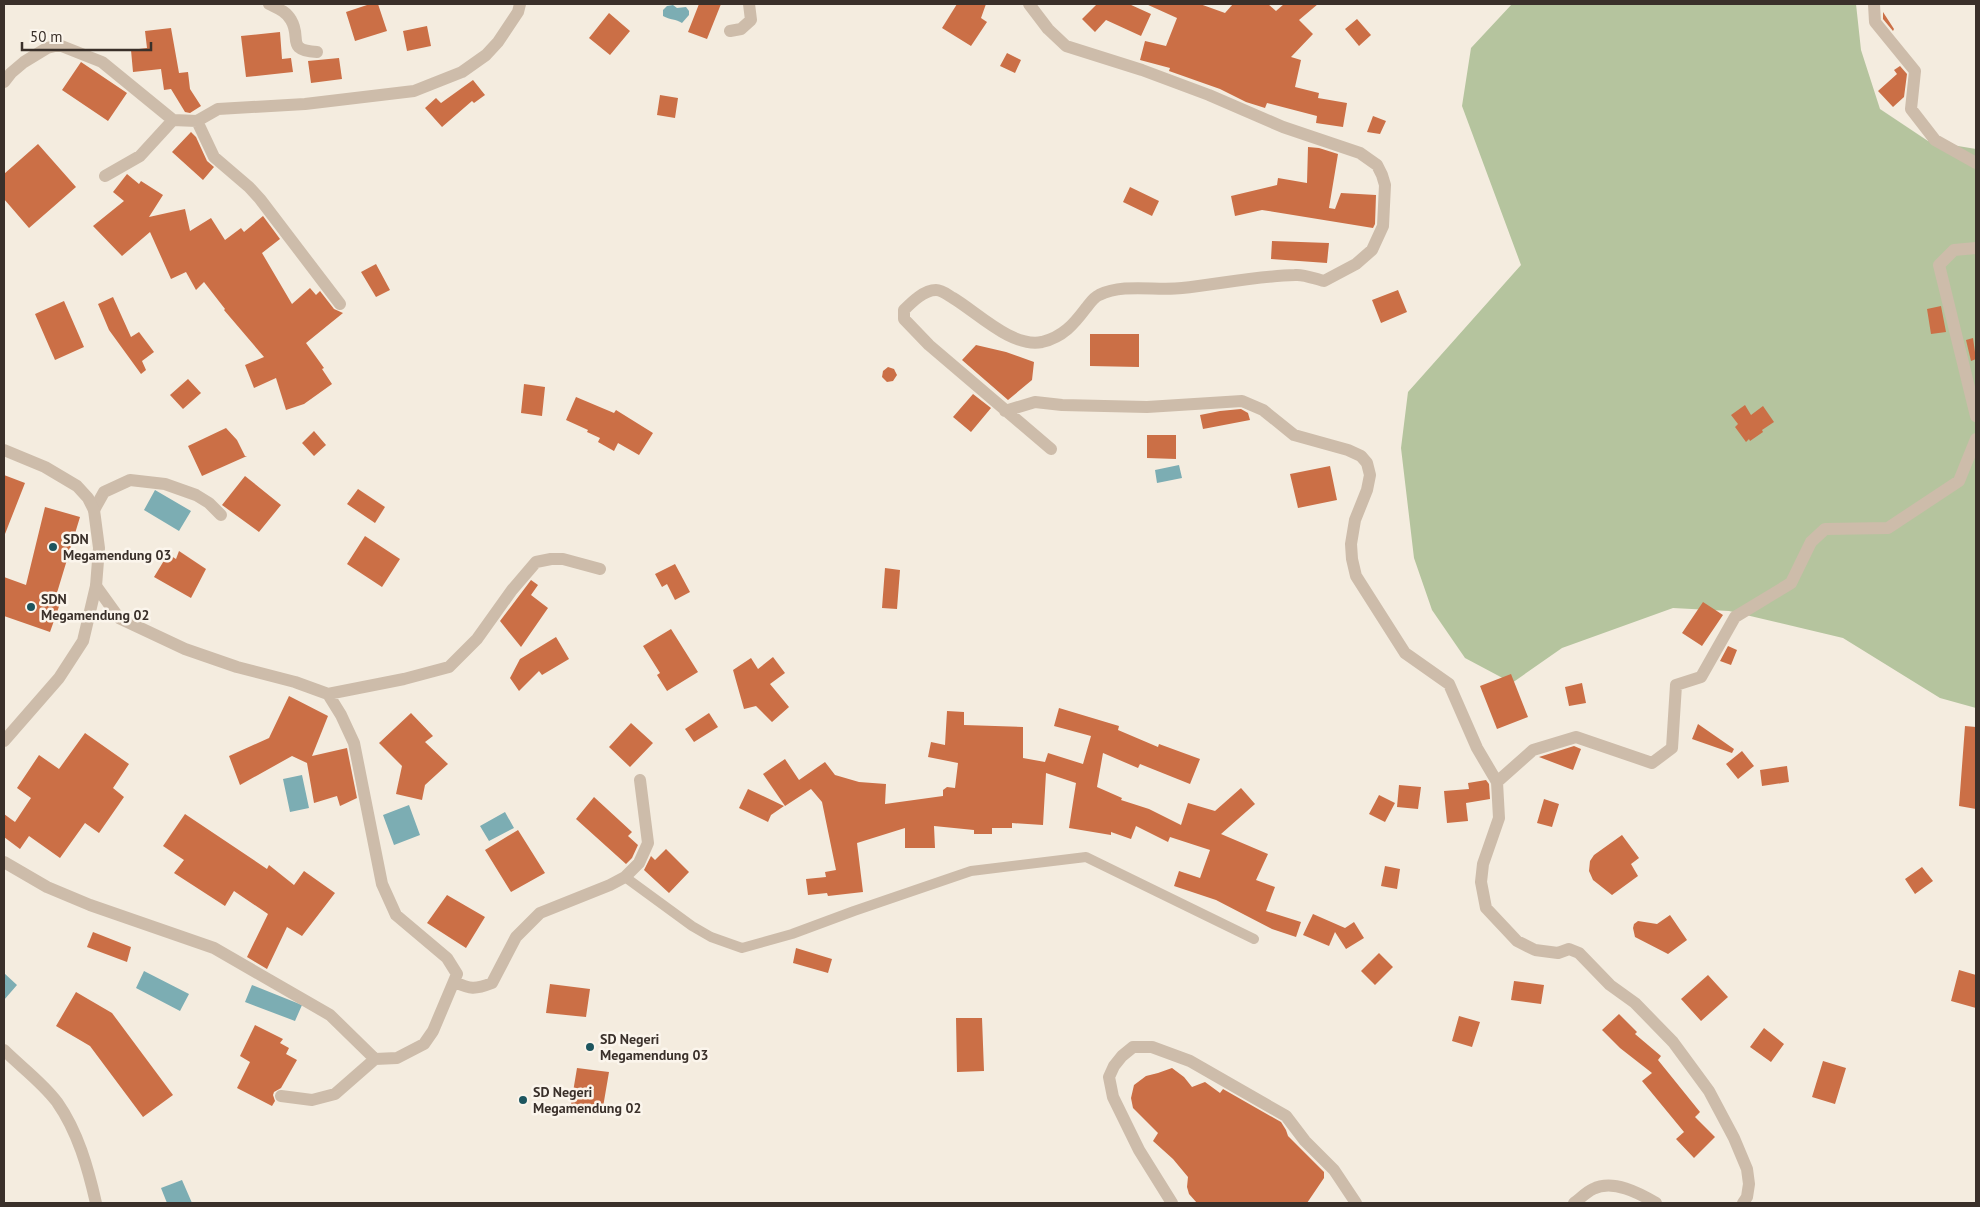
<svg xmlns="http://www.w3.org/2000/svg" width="1980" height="1207" font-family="'PT Sans',sans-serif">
	<rect width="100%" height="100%" fill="#f4ecdf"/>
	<!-- green -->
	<path fill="#b5c49e" d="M1512 4H1856L1861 50 1880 109 1928 141 1976 149V708L1940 698 1843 638 1729 611 1673 608 1562 648 1512 683 1465 658 1432 610 1414 558 1401 448 1408 392 1521 265 1462 106 1471 48Z"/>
	<!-- water -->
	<path fill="#7cadb3" d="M673 5 677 8 686 7 689 11V15L682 23C676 19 670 20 663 16V10L667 6Z
		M1179 465 1182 478 1157 483 1155 470Z
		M155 490 191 511 179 531 144 510Z
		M302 775 309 808 290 812 283 779Z
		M409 805 420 835 394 845 383 815Z
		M505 812 514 828 489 841 480 826Z
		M144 971 189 994 180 1011 136 988Z
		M4 973 17 985 4 1000Z
		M252 985 302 1005 295 1021 245 1002Z
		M182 1180 192 1203H167L161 1188Z"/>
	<!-- building -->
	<path fill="#cb6f46" d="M370 4H378L387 31 355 41 346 12Z
		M699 4H721L707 39 688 32Z
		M957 4H986L981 18 987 22 971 46 942 28Z
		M1097 4H1129L1151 14 1141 36 1106 20 1095 32 1082 19Z
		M1146 4H1200L1225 13 1233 4H1268L1276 11 1284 4H1318L1299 20 1313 34 1291 57 1301 60 1295 87 1319 93 1318 98 1347 103 1343 127 1316 123 1317 116 1267 103 1265 108 1246 102 1220 89 1169 71 1170 68 1140 60 1145 41 1166 46 1177 18Z
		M1883 12 1894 29 1893 31 1883 19Z
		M609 13 630 31 610 55 589 38Z
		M1357 19 1371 35 1359 46 1345 29Z
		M427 26 431 46 407 51 403 31Z
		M171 28 179 73 188 72 190 89 201 106 190 113 185 112 171 89 164 90 161 69 133 72 131 50 147 48 145 31Z
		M280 32 282 59 291 58 293 72 246 77 241 36Z
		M1007 53 1021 60 1015 73 1000 66Z
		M339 58 342 79 311 83 308 61Z
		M81 62 127 93 108 121 62 90Z
		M1900 66 1907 74 1904 97 1893 107 1878 91 1897 74 1894 70Z
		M473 80 485 95 474 103 472 101 442 127 425 108 436 98 441 103Z
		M660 95 678 98 675 118 657 115Z
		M1373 116 1386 121 1380 134 1367 132Z
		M191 132 196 137 207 161 214 167 203 180 172 152Z
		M38 144 76 187 29 228 4 199V174Z
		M1308 147 1319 148 1338 154 1329 208 1335 209 1341 193 1376 195 1375 224 1373 228 1262 210 1235 216 1231 196 1277 185 1278 178 1307 183Z
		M127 174 139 184 141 181 163 195 149 217 185 209 190 231 211 218 225 240 241 228 244 232 263 216 280 239 262 253 292 304 310 288 316 295 320 291 334 309 343 313 306 343 324 368 322 369 332 384 304 404 286 410 276 378 254 388 245 365 264 357 224 310 225 309 204 282 196 290 186 272 171 279 150 232 122 256 93 226 124 201 113 192Z
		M1130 187 1159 201 1152 216 1123 202Z
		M1272 241 1329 243 1327 263 1271 259Z
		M376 264 390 290 376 297 361 272Z
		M1398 290 1407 312 1381 323 1372 300Z
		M113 297 131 337 139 332 154 352 142 361 146 370 141 374 109 330 98 304Z
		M64 301 84 347 55 360 35 314Z
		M1941 306 1946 332 1931 334 1927 309Z
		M1090 334H1139V367L1090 366Z
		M1973 338 1976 359 1971 361 1966 340Z
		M976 345 1006 352 1034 362 1032 380 1008 400 962 360Z
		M888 367 894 369 897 375 893 381 887 382 882 377 883 371Z
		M188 379 201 393 183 409 170 395Z
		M524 384 545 387 542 416 521 413Z
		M973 394 991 408 971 432 953 417Z
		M576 397 614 413 616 410 653 433 639 455 618 443 614 451 598 442 600 438 587 432 588 430 566 420Z
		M1745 405 1751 415 1763 406 1774 422 1762 430 1763 432 1750 441 1749 439 1746 442 1735 427 1738 424 1731 415Z
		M1241 409 1248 413 1250 420 1203 429 1200 415 1220 411Z
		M226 428 237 440 245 456H247L202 476 188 446Z
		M314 431 326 445 314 456 302 443Z
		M1147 435H1176V459L1147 458Z
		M1330 466 1337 500 1298 508 1290 474Z
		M4 475 25 483 5 534H4Z
		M245 476 281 505 259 532 222 505Z
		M358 489 385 507 375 523 347 504Z
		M45 507 80 517 56 596 62 598 50 632 4 616V577L26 585Z
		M365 536 400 559 382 587 347 564Z
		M179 551 206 569 191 598 154 577 168 554 176 559Z
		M675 564 690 592 675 600 667 584 662 587 655 574Z
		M885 568 900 570 897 609 882 608Z
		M531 580 538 585 531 595 548 608 521 647 500 621Z
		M1703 602 1723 615 1702 646 1682 633Z
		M671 629 698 672 667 691 657 675 660 673 643 646Z
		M556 637 569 659 542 675 539 671 519 691 510 678 520 659Z
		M1728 646 1737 650 1731 665 1720 661Z
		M773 657 785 673 770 684 789 707 772 722 756 706 744 709 733 670 751 658 758 669Z
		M1511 674 1528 717 1497 729 1480 686Z
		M1582 683 1586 703 1569 706 1565 687Z
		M289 696 328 716 312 756 347 748 357 798 340 806 337 796 314 803 307 763 292 756 240 785 229 756 269 738Z
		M1059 708 1119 726 1118 730 1158 747 1159 744 1200 759 1190 784 1140 764 1138 768 1103 753 1097 787 1122 798 1121 800 1149 809 1181 825 1188 803 1215 811 1241 788 1255 804 1221 834 1268 854 1256 880 1275 887 1266 911 1301 922 1296 937 1272 929 1216 900 1174 886 1179 871 1200 878 1210 850 1170 837 1168 842 1136 826 1131 839 1111 832V835L1069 828 1076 783 1046 773 1043 825 1012 823V828H992V834H974V830L934 826 935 848H905V828L857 843 863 892 828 896 827 893 808 895 806 879 826 877 825 872 836 870 822 802 811 789 785 806 763 774 785 759 799 780 825 762 835 775 859 782 886 784 885 804 943 796V790L947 787 955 788 958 763 928 757 931 742 945 745 947 711 964 712V725L1023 727V758L1045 762 1048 753 1083 764 1091 736 1054 726Z
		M411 713 433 736 425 742 448 764 425 785 422 800 396 794 402 766 379 743Z
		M709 713 718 727 694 742 685 729Z
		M631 723 653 743 630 767 609 747Z
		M1698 724 1734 749 1732 753 1692 739Z
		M1965 726 1976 727V809L1959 806Z
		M85 733 129 764 113 788 124 797 99 833 85 823 60 858 29 836 20 849 4 837V814L15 822 31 798 17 788 39 755 59 769Z
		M1574 746 1581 749 1573 770 1539 757Z
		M1742 751 1754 766 1738 779 1726 764Z
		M1787 766 1789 782 1762 786 1760 770Z
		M1486 780 1489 784 1490 799 1466 803 1468 821 1447 823 1444 791 1469 789 1468 783Z
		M1399 785 1421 787 1418 809 1397 807Z
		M748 789 784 806 771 815 768 822 739 808Z
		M1379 795 1395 803 1385 822 1369 814Z
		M594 797 632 832 628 836 638 845 632 858 626 864 576 819Z
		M1544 799 1559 804 1552 827 1537 823Z
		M185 814 267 869 269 865 294 885 304 871 335 893 302 936 287 927 267 969 247 957 268 914 234 891 225 906 174 873 184 860 163 846Z
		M518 830 545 873 511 892 485 850Z
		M1622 835 1639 858 1631 864 1638 876 1612 895 1593 880 1589 871 1590 861 1594 855Z
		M666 849 689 872 669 893 644 870 651 856 655 860Z
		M1385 866 1400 869 1397 889 1381 886Z
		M1922 867 1933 881 1915 894 1905 879Z
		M447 895 485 917 466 948 427 923Z
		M1313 914 1345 928 1354 922 1364 938 1346 949 1335 932 1329 946 1303 935Z
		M1670 915 1687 940 1668 954 1635 937 1633 928 1634 924 1638 921 1657 924Z
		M93 932 131 947 127 962 87 947Z
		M796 948 832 959 828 973 793 963Z
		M1379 953 1393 967 1375 985 1361 971Z
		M1959 970 1976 975V1008L1951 1001Z
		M1708 975 1728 997 1701 1021 1681 999Z
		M1514 981 1544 985 1541 1004 1511 1000Z
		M550 984 590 989 586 1017 546 1013Z
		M76 992 112 1013 173 1095 143 1117 90 1046 56 1026Z
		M1619 1014 1637 1032 1635 1034 1661 1056 1658 1060 1700 1112 1695 1117 1715 1137 1694 1158 1676 1139 1684 1132 1642 1081 1652 1073 1620 1048 1602 1030Z
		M1459 1016 1480 1022 1472 1047 1452 1041Z
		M956 1018H982L984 1071 957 1072Z
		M255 1025 283 1039 280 1043 289 1048 286 1054 297 1060 281 1088 274 1092 273 1095 275 1101 272 1106 237 1088 250 1062 240 1056Z
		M1764 1028 1784 1044 1771 1062 1750 1047Z
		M1823 1061 1846 1068 1835 1104 1812 1097Z
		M577 1068 609 1072 602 1113 570 1110Z
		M1172 1068 1184 1077 1192 1087 1205 1082 1220 1093 1223 1089 1281 1122 1286 1130 1288 1136 1324 1172V1178L1307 1203H1197L1189 1194 1187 1187 1188 1177 1173 1159 1153 1141 1158 1133 1133 1108 1131 1098 1134 1085 1146 1076 1158 1073Z"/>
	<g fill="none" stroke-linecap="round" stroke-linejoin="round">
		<!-- service -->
		<path stroke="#cdbcaa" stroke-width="10" d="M625 877 692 926 711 937 742 948 792 934 854 911 971 871 1086 857 1254 939"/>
		<!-- minor -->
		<path stroke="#cdbcaa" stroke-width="12" d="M269 4C277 8 286 11 291 20 302 38 285 50 317 52
			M1029 4 1048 29 1066 46 1142 70 1209 95 1283 127 1360 153 1377 165 1382 175 1385 185 1383 226 1372 250 1356 264 1324 281C1315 279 1304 274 1295 275 1257 276 1219 284 1182 288 1155 291 1124 283 1099 295 1094 297 1090 303 1086 308 1074 324 1063 337 1042 342 1012 348 978 313 953 298 948 295 942 290 936 290 924 290 912 302 904 310V319L929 345 1051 449
			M1874 4 1875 22 1915 71 1911 109 1935 140 1976 163
			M730 31 741 29 751 20 749 4
			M4 82 11 73 24 62 47 48 59 45 102 62 173 120
			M197 121 214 157 249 187 260 199 340 304
			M105 176 140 156 173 120 197 121 218 109 305 104 414 91 462 72 486 55 498 42 518 12 520 4
			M1976 248 1954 250 1939 265 1976 416
			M1005 411 1035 402 1062 405 1147 407 1242 401 1263 410 1294 435 1348 450 1361 456 1367 463 1370 475 1367 490 1355 520 1351 544 1352 559 1356 576 1405 653 1449 684 1477 748 1497 782 1499 818 1483 864 1481 882 1486 908 1517 941 1535 950 1558 953 1569 949 1579 953 1610 985 1635 1003 1673 1042 1709 1091 1734 1138 1747 1169 1749 1184 1747 1197 1743 1203
			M94 510 104 492 130 480 165 484 196 495 209 503 221 515
			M96 586 119 618 185 649 237 667 295 682 328 694 341 715 354 743 382 884 396 915 447 958 457 974 433 1031 424 1044 397 1058 375 1059 335 1094 312 1100 281 1096
			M328 694 404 679 449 667 477 639 512 590 536 562 551 559H563L600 569
			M1497 782 1533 750 1576 737 1652 763 1672 748 1676 685 1701 677 1735 617 1791 583 1811 542 1825 529 1888 528 1959 481 1976 439
			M4 862 47 887 90 905 214 948 330 1015 375 1059
			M454 982C471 989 474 990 492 983L516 937 540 913 610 885 625 877 639 863 648 843 640 780
			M4 1050C21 1067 42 1082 57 1102 78 1132 88 1168 96 1203
			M1172 1203 1139 1150 1113 1097 1109 1077 1114 1066 1122 1056 1133 1047H1152L1190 1061 1286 1116 1305 1141 1334 1170 1356 1203
			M1574 1203C1580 1199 1586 1192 1593 1189 1613 1179 1639 1193 1656 1203"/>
		<!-- tertiary -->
		<path stroke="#cdbcaa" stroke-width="12" d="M4 450 45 467 77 486 88 498 94 510 99 548 96 586 83 641 59 678 4 741"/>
	</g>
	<!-- markers -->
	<g fill="#1d555e" stroke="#fbf5ec" stroke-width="2">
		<circle cx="53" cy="547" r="5"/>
		<circle cx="31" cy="607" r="5"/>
		<circle cx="590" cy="1047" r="5"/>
		<circle cx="523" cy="1100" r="5"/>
	</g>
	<g text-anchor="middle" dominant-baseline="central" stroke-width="5" stroke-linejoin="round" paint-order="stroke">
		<!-- poi labels -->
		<g font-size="14" font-weight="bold" fill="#3a302a" stroke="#fbf5ec" text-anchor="start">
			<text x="63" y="539">SDN<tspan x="63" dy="16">Megamendung 03</tspan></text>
			<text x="41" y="599">SDN<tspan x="41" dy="16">Megamendung 02</tspan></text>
			<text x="600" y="1039">SD Negeri<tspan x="600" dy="16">Megamendung 03</tspan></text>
			<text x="533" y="1092">SD Negeri<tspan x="533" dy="16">Megamendung 02</tspan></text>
		</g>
	</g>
	<!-- border -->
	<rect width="1980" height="1207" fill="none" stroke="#3a302a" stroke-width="10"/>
	<!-- scale -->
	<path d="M22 42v8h129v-8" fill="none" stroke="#3a302a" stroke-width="2.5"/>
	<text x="30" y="42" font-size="15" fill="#3a302a" stroke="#fbf5ec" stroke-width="4" paint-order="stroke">50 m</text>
</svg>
